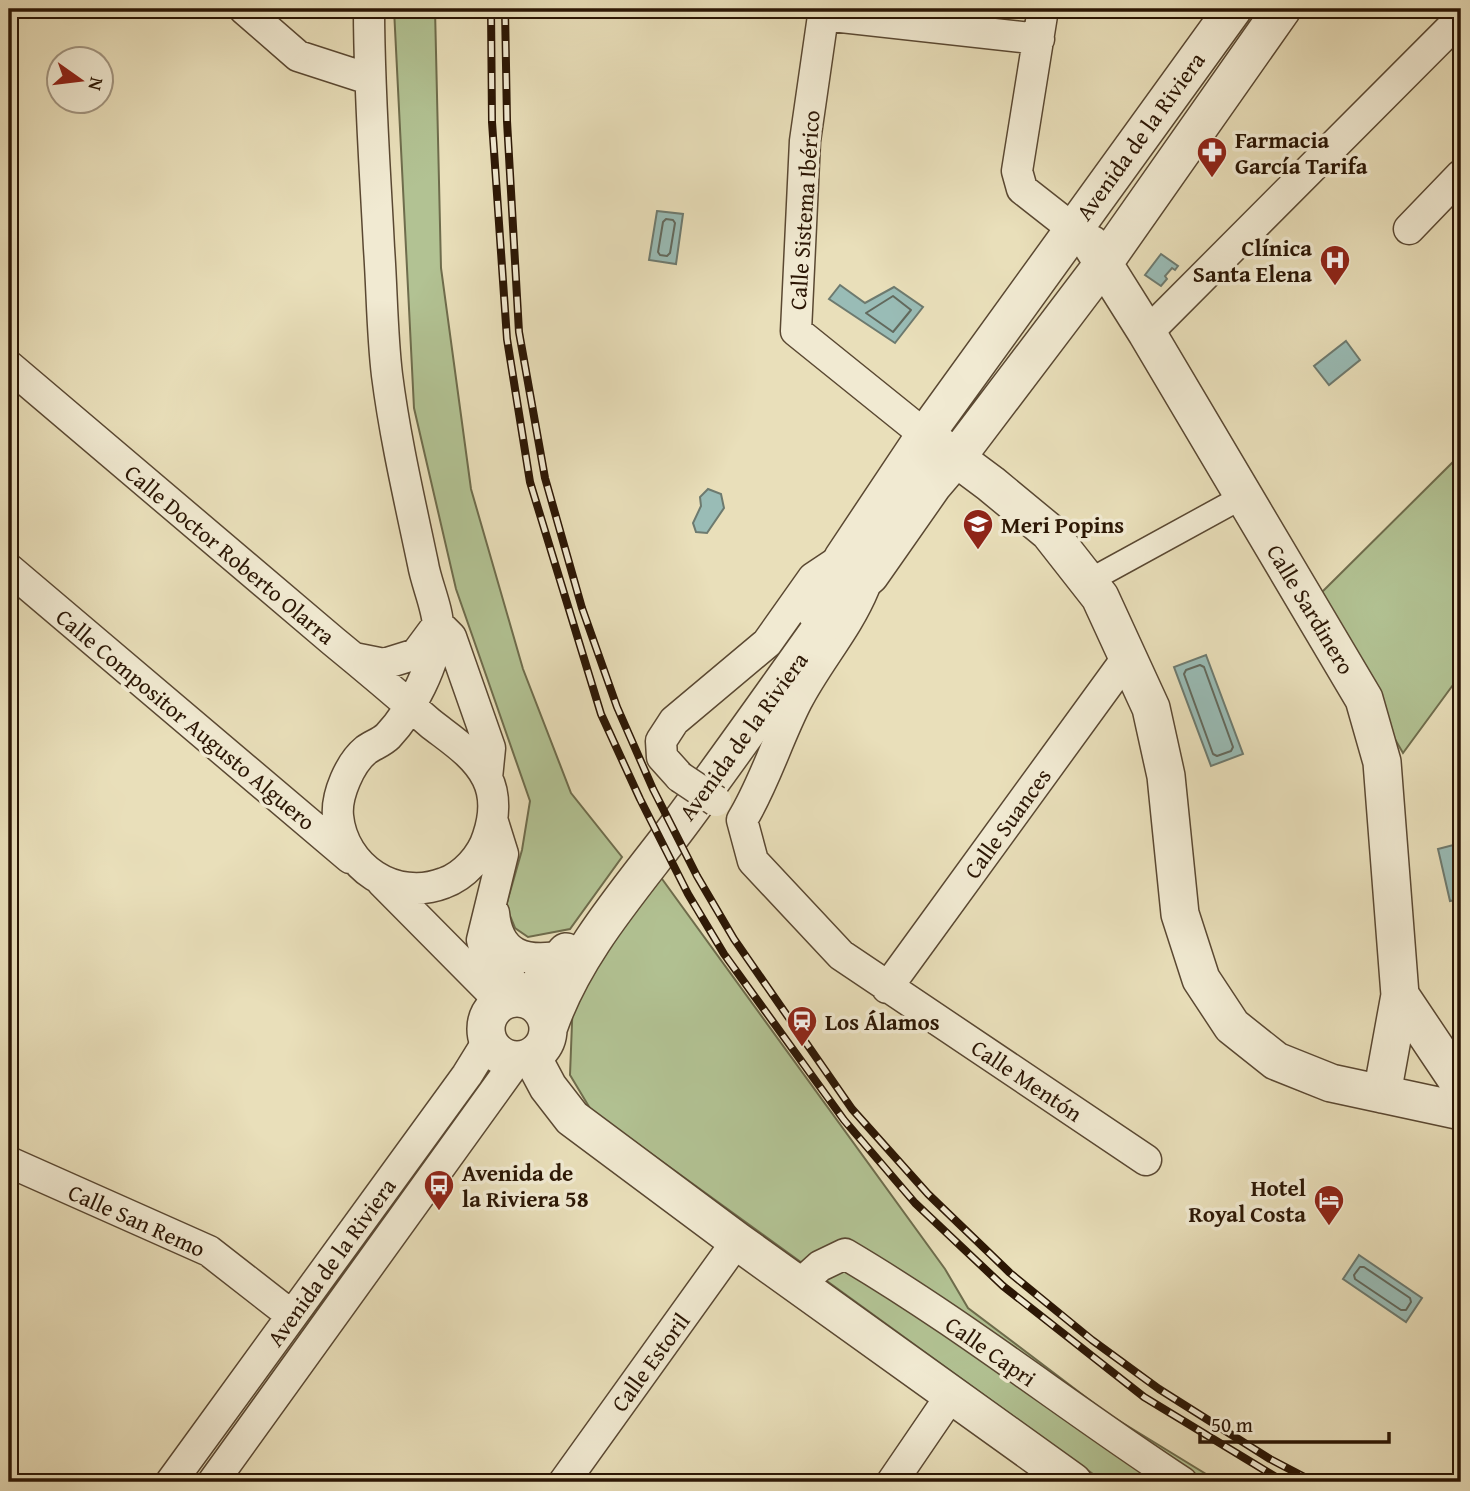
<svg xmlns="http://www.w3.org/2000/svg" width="1470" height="1491" font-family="'Gentium Book Plus',serif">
	<rect width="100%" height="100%" fill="#e9dfba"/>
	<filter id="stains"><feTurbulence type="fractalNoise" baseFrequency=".00286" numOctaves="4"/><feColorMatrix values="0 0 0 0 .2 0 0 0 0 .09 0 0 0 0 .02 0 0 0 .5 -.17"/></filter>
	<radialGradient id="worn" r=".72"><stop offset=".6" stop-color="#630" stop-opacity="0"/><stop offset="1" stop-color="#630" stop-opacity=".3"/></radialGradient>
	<!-- green -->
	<path fill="#b2c293" stroke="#6e6c4c" stroke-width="2" d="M394 9H435L441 268 471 489 523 669 571 793 622 857 570 929 528 937 515 928 506 906 522 850 530 801 456 589 414 408Z
		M1461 454V674L1403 753 1314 600Z
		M657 872 945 1269 968 1308 1108 1414 1219 1482H1104L591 1110 570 1075 573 997Z"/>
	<!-- water -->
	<path fill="#99bcb6" stroke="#6d7a6f" stroke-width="2" d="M657 211 683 214 676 264 649 260Z
		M1161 254 1178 266 1175 270 1172 268 1165 276 1167 279 1161 286 1145 275Z
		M840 285 865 303 894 287 923 307 895 343 829 299Z
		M1346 341 1360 360 1329 385 1314 366Z
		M708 489 721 494 724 508 707 533 696 532 693 523 701 506 700 497Z
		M1206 655 1243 754 1211 766 1174 667Z
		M1461 843V899L1450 901 1438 849Z
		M1359 1255 1422 1298 1406 1322 1343 1279Z"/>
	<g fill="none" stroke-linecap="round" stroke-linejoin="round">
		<!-- shore -->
		<path stroke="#62695d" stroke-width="2" d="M666 219 673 220 675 223 670 253 667 256 660 255 658 252 663 222Z
			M893 296 911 310 893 332 866 313Z
			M1200 665 1204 667 1233 747 1231 751 1217 756 1213 754 1184 674 1186 670Z
			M1360 1267H1364L1410 1298 1411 1302 1406 1310H1401L1355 1279 1354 1275Z"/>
		<!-- pedestrian casing -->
		<g stroke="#5a4832" stroke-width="26">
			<path id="pedestrian" d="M1087 582 1244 496"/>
		</g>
		<!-- minor casing -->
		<g stroke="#5a4832" stroke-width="33">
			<path id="minor" d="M244 9 298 56 369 79
				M824 9 805 141 796 331 925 435
				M1043 9 1017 171 1022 189 1073 229
				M823 15 1039 39
				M1409 229 1461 175
				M1147 333 1461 18
				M9 366 333 641C366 668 398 695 430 723 450 739 475 754 487 778 496 796 494 818 488 836 482 856 464 876 444 883 395 902 343 867 338 816 336 795 350 763 366 750 373 745 382 742 388 736 411 712 436 662 438 629 439 611 426 583 423 564 410 502 395 438 387 375 382 333 382 290 379 248 375 168 369 89 369 9
				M9 569 350 858
				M438 624 451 637 490 748 487 778
				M354 658 384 664 416 654 436 627
				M680 777 662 757 661 741 674 721 767 643 813 578 843 558
				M742 820 753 861 841 955 1146 1160
				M742 820C765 782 777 740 797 701 817 662 847 629 864 588
				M493 822 503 854 482 940 486 954 510 978 517 998
				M382 882 489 990 498 1005
				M494 913C498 956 526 963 563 956
				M887 988 1127 658
				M9 1162 209 1251 291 1315
				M799 1285 820 1266 845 1254C962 1323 1069 1408 1182 1482
				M171 1482 467 1075 488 1041
				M213 1482 517 1060
				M564 1482 737 1241
				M892 1482 952 1394"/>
		</g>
		<!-- tertiary casing -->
		<g stroke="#5a4832" stroke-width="40">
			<path id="tertiary" d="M1091 244 1147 333 1364 699 1382 762 1400 995 1382 1094
				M936 443 991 484 1049 532 1100 597 1151 708 1166 776 1180 914 1201 979 1232 1026 1276 1061 1331 1083 1461 1111
				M815 611 828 592 843 558 925 435 1233 9
				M1400 995 1461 1086
				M486 1029a31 31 0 1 1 62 0a31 31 0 1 1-62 0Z
				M527 999 566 952
				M549 1026C575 951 631 889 679 825 734 751 787 675 841 600L870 575 933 485 956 458 1103 264 1282 9
				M532 1057 548 1087 572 1118 737 1241 1073 1482"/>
		</g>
		<!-- pedestrian -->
		<use href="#pedestrian" stroke="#f1ead2" stroke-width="23"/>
		<!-- minor -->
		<use href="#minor" stroke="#f1ead2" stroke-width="30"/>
		<!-- tertiary -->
		<use href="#tertiary" stroke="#f1ead2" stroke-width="37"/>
		<!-- rail casing -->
		<g stroke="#2b1604" stroke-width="8">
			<path id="rail" d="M491 9 492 122 507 339 530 482 601 714 640 799 688 894 724 954 844 1120 915 1203 1003 1286 1144 1397 1284 1482
				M505 9 507 121 519 332 545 478 582 608 617 707 653 789 697 876 734 939 852 1109 928 1194 1010 1273 1092 1340 1159 1389 1270 1459 1314 1482"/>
		</g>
		<!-- rail -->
		<use href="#rail" stroke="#f1ead2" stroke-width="5" stroke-dasharray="16" stroke-linecap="butt"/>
		<!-- minor-bridge casing -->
		<g stroke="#5a4832" stroke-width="33" stroke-linecap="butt">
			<path id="minor-bridge" d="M680 777 716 801"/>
		</g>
		<!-- minor-bridge -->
		<use href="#minor-bridge" stroke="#f1ead2" stroke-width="30"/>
	</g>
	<!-- icons -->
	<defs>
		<g id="pharmacy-pin" transform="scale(1.575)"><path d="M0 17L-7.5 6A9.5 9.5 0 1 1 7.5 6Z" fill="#8f2418" stroke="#f1ead2"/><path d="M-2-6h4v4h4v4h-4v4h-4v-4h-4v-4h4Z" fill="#fff"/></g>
		<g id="hospital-pin" transform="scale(1.575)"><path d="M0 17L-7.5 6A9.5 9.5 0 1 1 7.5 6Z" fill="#8f2418" stroke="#f1ead2"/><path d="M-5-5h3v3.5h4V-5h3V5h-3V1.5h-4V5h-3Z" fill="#fff"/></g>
		<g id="school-pin" transform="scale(1.575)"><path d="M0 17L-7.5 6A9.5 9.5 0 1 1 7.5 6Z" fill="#8f2418" stroke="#f1ead2"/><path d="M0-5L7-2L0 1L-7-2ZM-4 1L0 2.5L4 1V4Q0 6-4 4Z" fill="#fff"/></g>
		<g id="station-pin" transform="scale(1.575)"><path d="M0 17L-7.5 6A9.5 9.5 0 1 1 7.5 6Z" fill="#8f2418" stroke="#f1ead2"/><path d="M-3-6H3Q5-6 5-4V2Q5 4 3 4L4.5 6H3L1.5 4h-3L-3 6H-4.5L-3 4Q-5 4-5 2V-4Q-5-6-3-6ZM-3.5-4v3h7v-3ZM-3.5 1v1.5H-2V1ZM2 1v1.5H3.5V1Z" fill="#fff"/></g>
		<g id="bus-pin" transform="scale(1.575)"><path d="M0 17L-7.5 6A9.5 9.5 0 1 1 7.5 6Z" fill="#8f2418" stroke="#f1ead2"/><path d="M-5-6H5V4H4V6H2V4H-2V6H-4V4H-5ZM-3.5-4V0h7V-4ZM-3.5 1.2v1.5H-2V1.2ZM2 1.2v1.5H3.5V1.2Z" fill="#fff"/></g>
		<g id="hotel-pin" transform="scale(1.575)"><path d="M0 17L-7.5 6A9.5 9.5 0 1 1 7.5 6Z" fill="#8f2418" stroke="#f1ead2"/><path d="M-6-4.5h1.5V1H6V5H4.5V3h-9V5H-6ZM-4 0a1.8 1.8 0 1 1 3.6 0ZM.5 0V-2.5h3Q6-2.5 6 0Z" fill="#fff"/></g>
	</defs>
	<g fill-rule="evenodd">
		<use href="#pharmacy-pin" x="1212" y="152"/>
		<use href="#hospital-pin" x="1335" y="260"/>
		<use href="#school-pin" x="978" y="524"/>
		<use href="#station-pin" x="802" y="1021"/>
		<use href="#bus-pin" x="439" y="1185"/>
		<use href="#hotel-pin" x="1329" y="1200"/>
	</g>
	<g text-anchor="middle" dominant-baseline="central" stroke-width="7" stroke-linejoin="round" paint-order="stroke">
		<!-- street labels -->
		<g font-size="23" fill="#2b1604" stroke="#f1ead2">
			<text transform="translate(1140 136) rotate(-54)">Avenida de la Riviera</text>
			<text transform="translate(804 210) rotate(-86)">Calle Sistema Ibérico</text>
			<text transform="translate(230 554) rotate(40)">Calle Doctor Roberto Olarra</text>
			<text transform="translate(1311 609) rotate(59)">Calle Sardinero</text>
			<text transform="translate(186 719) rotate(40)">Calle Compositor Augusto Alguero</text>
			<text transform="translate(743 736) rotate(-54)">Avenida de la Riviera</text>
			<text transform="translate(1007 823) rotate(-54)">Calle Suances</text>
			<text transform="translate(1027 1080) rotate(34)">Calle Mentón</text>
			<text transform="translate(137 1220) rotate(24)">Calle San Remo</text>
			<text transform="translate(331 1262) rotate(-54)">Avenida de la Riviera</text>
			<text transform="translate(991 1351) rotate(35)">Calle Capri</text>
			<text transform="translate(650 1362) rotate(-54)">Calle Estoril</text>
		</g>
		<!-- poi labels -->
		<g font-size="23" font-weight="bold" fill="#2b1604" stroke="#f1ead2" text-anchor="start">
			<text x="1235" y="139">Farmacia<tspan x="1235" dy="26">García Tarifa</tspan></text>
			<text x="1312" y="247" text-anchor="end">Clínica<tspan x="1312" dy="26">Santa Elena</tspan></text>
			<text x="1001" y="524">Meri Popins</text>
			<text x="825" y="1021">Los Álamos</text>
			<text x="462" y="1172">Avenida de<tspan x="462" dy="26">la Riviera 58</tspan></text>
			<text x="1306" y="1187" text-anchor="end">Hotel<tspan x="1306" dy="26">Royal Costa</tspan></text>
		</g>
	</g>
	<!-- margin -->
	<rect width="1470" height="1491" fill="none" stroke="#e9dfba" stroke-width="35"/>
	<rect x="10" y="10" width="1449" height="1470" fill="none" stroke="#2b1604" stroke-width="3.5"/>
	<rect x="18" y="18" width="1435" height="1456" fill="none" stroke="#2b1604" stroke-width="2"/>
	<!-- north arrow -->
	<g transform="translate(80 80) rotate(104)"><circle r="33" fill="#f1ead2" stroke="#a29580" stroke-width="2"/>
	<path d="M0-5L12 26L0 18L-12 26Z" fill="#8f2418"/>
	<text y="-10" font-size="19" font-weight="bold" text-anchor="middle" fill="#2b1604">N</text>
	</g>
	<!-- scale -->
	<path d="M1200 1432v10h189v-10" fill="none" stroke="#2b1604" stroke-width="3.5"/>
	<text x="1211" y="1432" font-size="21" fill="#2b1604" stroke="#f1ead2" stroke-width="5" paint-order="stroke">50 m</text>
	<rect width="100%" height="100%" filter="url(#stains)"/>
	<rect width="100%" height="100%" fill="url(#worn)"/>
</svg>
